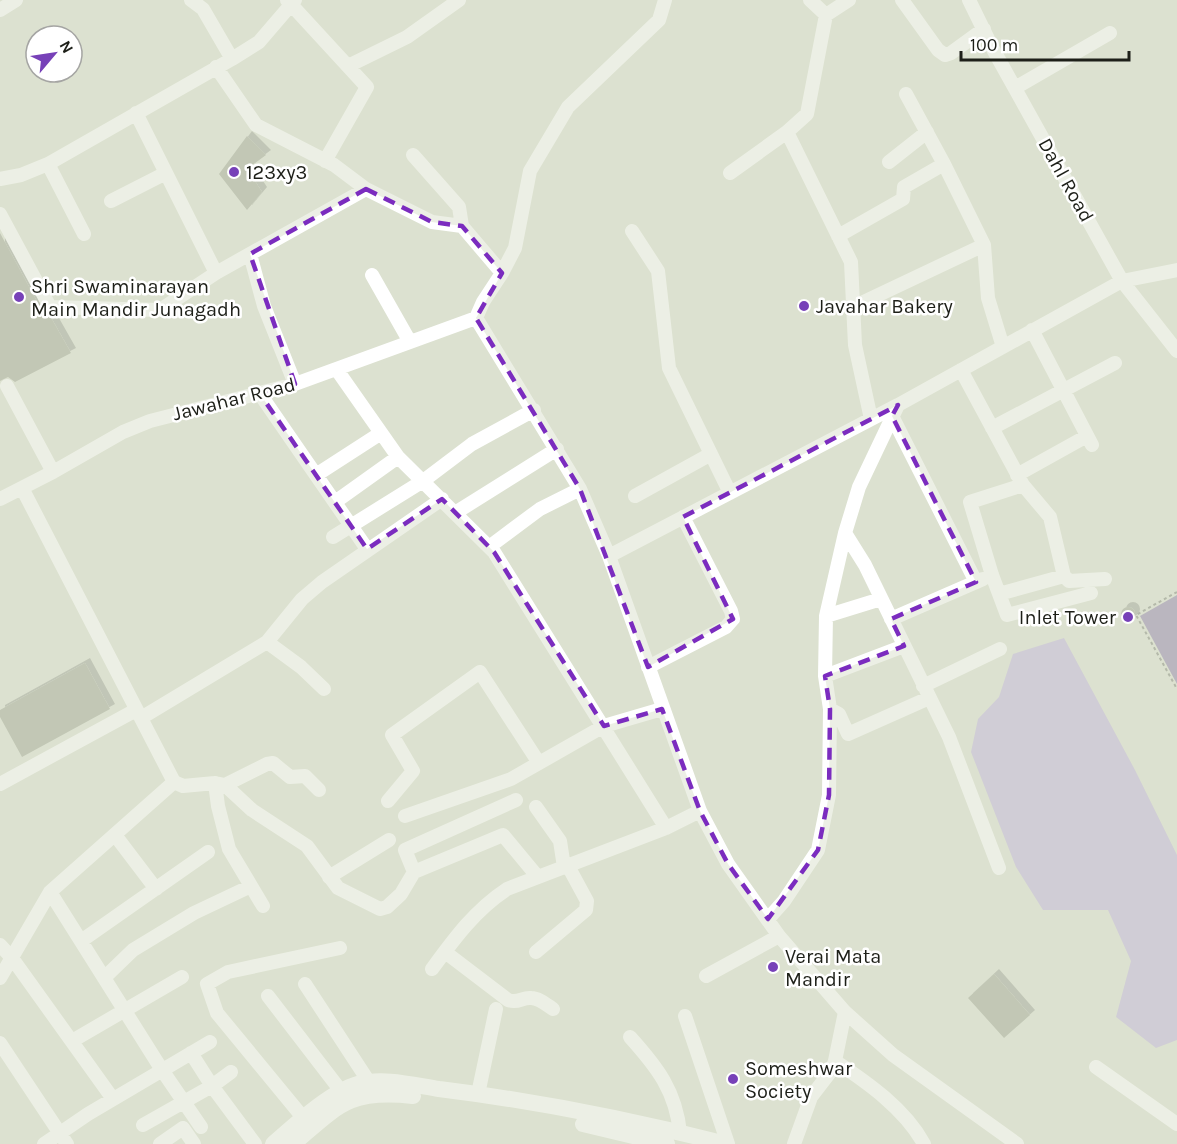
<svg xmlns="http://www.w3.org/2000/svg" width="1177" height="1144" font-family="Karla,sans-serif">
	<defs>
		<filter id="shadow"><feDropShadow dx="5" dy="-5" stdDeviation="0" flood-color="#0004"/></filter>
	</defs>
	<rect width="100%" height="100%" fill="#dce1d0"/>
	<!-- green -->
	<path fill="#c2b4dd" d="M1064 638 1135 770 1177 855V1040L1156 1048 1116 1017 1131 961 1108 910H1043L1016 867 971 752 978 719 999 697 1013 654Z"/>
	<!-- water -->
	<path fill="#9082aa" d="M1177 595V684L1140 616Z"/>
	<!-- building -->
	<path fill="#a2a796" filter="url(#shadow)" d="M247 136 266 155 247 169 262 192 247 210 219 174Z
		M0 233 42 311 50 316 71 353 15 382 8 377 0 381Z
		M1121 614a7 7 0 1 1 14 0a7 7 0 1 1-14 0Z
		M85 663 110 709 22 757 0 717V710Z
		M994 974 1030 1015 1004 1038 968 998Z"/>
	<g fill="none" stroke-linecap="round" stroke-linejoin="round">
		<!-- path -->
		<path stroke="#84887c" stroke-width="2" stroke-dasharray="3 3" stroke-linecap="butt" d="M1177 592 1136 615 1177 689"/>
		<!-- minor -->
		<path stroke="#fff" stroke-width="14" d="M191 0 203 9 232 59
			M287 0 367 87 325 161
			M665 0 659 20 568 107 530 171 515 248 502 273 483 302 476 318 580 489 609 556 700 811 728 864 779 936 845 1012 893 1055 1017 1144
			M810 0 826 15 849 0
			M902 0 938 50 945 55 951 53 984 29
			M969 0 993 49 1122 281 1177 351
			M0 10 16 0
			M348 66 407 37 459 0
			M216 67 256 125 334 165 366 189 432 222 462 226 502 273
			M1015 88 1110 33
			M906 94 944 164 984 245 988 298 1003 347
			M136 113 216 273
			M787 132 851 262 855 345 871 419
			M413 155 459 207 462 226
			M889 162 927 132
			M48 164 84 234
			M730 173 787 132 807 114 826 15
			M0 179 21 175 48 164 232 59 259 42 295 0
			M111 201 166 173
			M0 214 50 307 160 310 216 273 366 189
			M632 231 658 271 669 368 730 493
			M838 236 903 199 904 187 944 164
			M250 254 264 306 295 384
			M372 275 410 342
			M853 307 984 245
			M1032 330 1092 445
			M337 370 398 457 494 552 666 828
			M961 370 1023 485 1050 517 1064 576
			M7 386 53 472
			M260 394 367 549
			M892 416 976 582
			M992 428 1115 363
			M316 475 381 433
			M1017 475 1087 436
			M1023 485 970 502 992 575 1007 615 1091 593
			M22 488 174 782 183 786 215 783 225 785 252 810 307 846 338 888 380 909 387 907 401 894 414 872 503 835 537 876
			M635 496 711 454
			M0 499 53 472 123 432 150 421 295 384 476 318
			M335 502 398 457
			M455 513 557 449
			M845 533 865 565 949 737 999 868
			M333 537 423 481 472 444 534 410
			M489 547 540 509 580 489
			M609 556 898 405 1122 281 1177 270
			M999 594 1064 576 1069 581 1105 579
			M826 616 881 599
			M891 619 983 579
			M267 642 301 667 324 689
			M648 667 726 627 733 619 731 611 683 517
			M825 676 904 646
			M923 686 1000 649
			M830 709 839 714 848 734 929 698
			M141 718 267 642 302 599 322 582 442 499
			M215 783 218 806 229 849 263 906
			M0 784 136 710
			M225 785 267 764 273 763 290 777 305 776 319 790
			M388 801 413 771 392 735 480 672 539 763
			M536 807 560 841 564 867
			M405 816 511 779 604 726 662 709
			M115 835 156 889
			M414 872 405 850 516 800
			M329 877 389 840
			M50 892 162 1070 201 1127
			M768 919 784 901 818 850 829 795 830 709 825 676 826 616 845 533 859 487 898 405
			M81 941 208 852
			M0 945 12 958 113 1099
			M445 952 508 1000C518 1004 522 997 531 998 539 998 547 1005 553 1009
			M536 952 586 910 587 901 568 866
			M432 969C454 939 475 910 507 889L666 828 700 811
			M706 976 779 936
			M0 978 50 892 174 782
			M104 978 133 950 194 913 251 886
			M305 984 369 1082
			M268 996 341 1091
			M685 1016 728 1144
			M630 1037C657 1067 676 1091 680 1133
			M72 1041 182 977
			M0 1043 67 1144
			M191 1053 212 1086 255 1144
			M835 1061C868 1083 905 1109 924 1144
			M1096 1067 1177 1124
			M478 1094 496 1009
			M143 1125 212 1086 231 1072
			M310 1126 217 1013 207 984 228 972 340 948
			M44 1144 88 1114 210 1042
			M160 1144 183 1128 194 1144
			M794 1144 811 1097 831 1071 835 1061 845 1012"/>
		<!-- major -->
		<path stroke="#fff" stroke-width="16" d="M583 1124 667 1144
			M273 1144C295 1125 330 1092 358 1084 384 1077 413 1085 439 1089 536 1101 632 1120 726 1144
			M293 1144C339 1105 349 1089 413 1096"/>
	</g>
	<!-- marked area -->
	<path d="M0 0H1177V1144H0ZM366 189 432 222 462 226 502 273 476 318 580 489 648 667 733 619 683 517 898 405 892 416 976 582 891 619 904 646 825 676 830 709 829 795 818 850 768 919 728 864 700 811 662 709 604 726 494 552 442 499 367 549 260 394 295 384 250 254Z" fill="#dce1d0" fill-opacity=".55" fill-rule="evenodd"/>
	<path fill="none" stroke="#7b2cbf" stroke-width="4.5" stroke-dasharray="12 8" stroke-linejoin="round" d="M366 189 432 222 462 226 502 273 476 318 580 489 648 667 733 619 683 517 898 405 892 416 976 582 891 619 904 646 825 676 830 709 829 795 818 850 768 919 728 864 700 811 662 709 604 726 494 552 442 499 367 549 260 394 295 384 250 254Z"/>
	<!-- markers -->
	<g fill="#7741b8" stroke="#fff" stroke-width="2">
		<circle cx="234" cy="172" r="6"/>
		<circle cx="19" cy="297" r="6"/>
		<circle cx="804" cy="306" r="6"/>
		<circle cx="1128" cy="617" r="6"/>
		<circle cx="773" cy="967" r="6"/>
		<circle cx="733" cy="1079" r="6"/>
	</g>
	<g text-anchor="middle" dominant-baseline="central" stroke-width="5" stroke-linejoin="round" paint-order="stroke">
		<!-- poi labels -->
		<g font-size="20" fill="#1d1f18" stroke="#fff" text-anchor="start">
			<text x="246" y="172">123xy3</text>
			<text x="31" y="286">Shri Swaminarayan<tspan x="31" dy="23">Main Mandir Junagadh</tspan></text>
			<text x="816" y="306">Javahar Bakery</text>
			<text x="1116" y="617" text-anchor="end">Inlet Tower</text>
			<text x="785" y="956">Verai Mata<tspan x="785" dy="23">Mandir</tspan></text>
			<text x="745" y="1068">Someshwar<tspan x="745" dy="23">Society</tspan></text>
		</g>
		<!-- street labels -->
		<g font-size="20" fill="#1d1f18" stroke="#fff">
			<text transform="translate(1066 180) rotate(61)">Dahl Road</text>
			<text transform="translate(234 399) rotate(-14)">Jawahar Road</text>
		</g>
	</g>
	<!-- north arrow -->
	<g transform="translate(54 54) rotate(61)"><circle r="28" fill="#ffffff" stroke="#a5a5a3" stroke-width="1.5"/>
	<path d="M0-4.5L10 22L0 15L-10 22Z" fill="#7741b8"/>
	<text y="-9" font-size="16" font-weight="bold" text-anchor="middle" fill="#1d1f18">N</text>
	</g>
	<!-- scale -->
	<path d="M961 51v9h168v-9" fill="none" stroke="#1d1f18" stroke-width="3"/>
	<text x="970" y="51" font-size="18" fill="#1d1f18" stroke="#ffffff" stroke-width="4.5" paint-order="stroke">100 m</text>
</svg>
